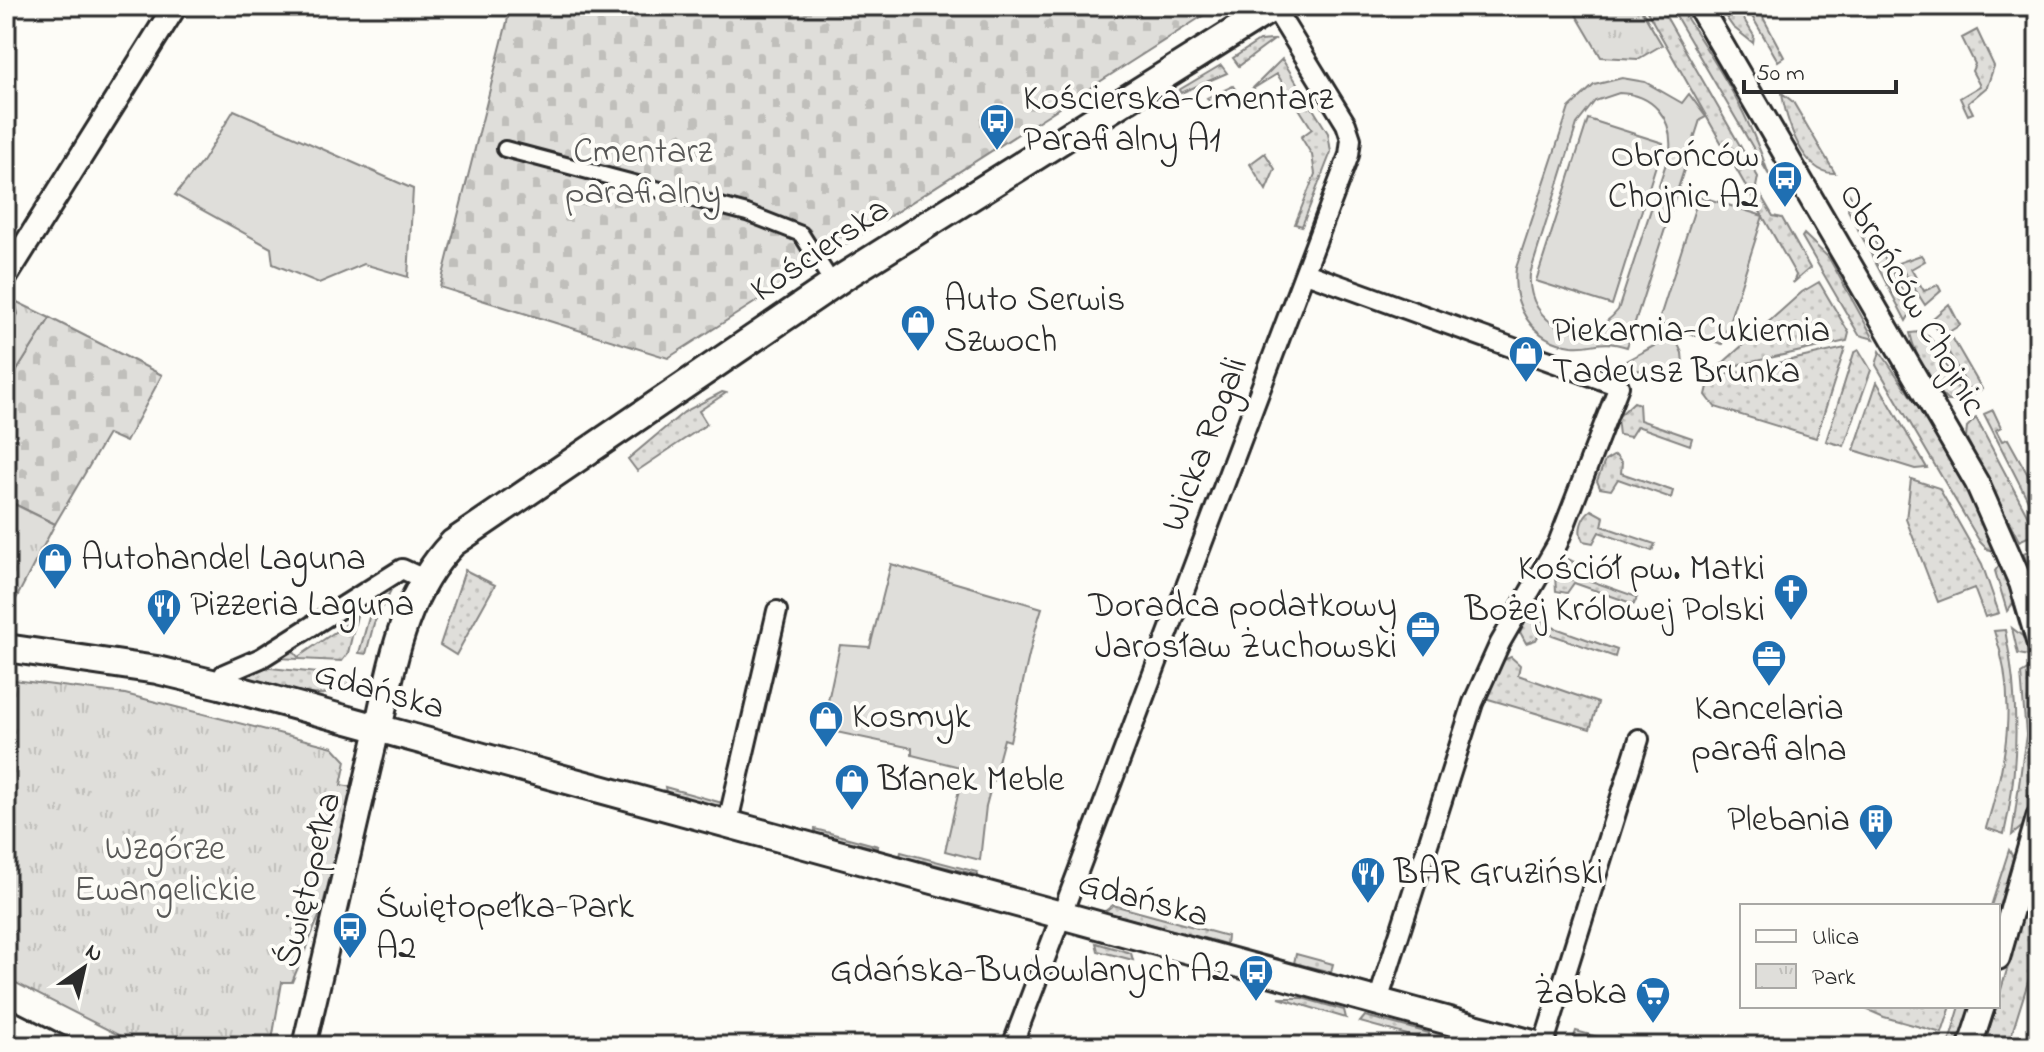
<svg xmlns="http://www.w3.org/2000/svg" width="2044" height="1052" font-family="'Indie Flower',sans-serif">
	<defs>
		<pattern id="grass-dots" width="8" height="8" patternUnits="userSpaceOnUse" patternTransform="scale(2)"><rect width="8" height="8" fill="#dfdeda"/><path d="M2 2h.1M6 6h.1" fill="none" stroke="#c0bfbb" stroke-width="1.8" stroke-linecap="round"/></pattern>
		<pattern id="cemetery-stones" width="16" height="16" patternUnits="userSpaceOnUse" patternTransform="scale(2)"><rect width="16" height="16" fill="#dfdeda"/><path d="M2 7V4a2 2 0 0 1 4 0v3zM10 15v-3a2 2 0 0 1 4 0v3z" fill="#c0bfbb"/></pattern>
		<pattern id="park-tufts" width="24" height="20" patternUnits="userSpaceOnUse" patternTransform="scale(2)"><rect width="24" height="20" fill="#dfdeda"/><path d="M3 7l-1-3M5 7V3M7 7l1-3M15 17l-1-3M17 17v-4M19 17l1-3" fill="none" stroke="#c0bfbb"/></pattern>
	</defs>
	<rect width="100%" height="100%" fill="#fdfcf7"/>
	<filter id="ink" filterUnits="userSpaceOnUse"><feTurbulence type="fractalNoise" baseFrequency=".0125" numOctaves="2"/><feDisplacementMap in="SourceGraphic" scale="16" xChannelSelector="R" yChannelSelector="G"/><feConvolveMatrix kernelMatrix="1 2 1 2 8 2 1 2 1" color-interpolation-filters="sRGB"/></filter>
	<g filter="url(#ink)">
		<!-- grass -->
		<path fill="url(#grass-dots)" stroke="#858482" stroke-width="2" d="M1644 6H1660L1758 177 1756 187 1773 216 1782 218 1810 268 1793 283 1796 275Z
			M1670 6H1679C1717 65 1746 107 1769 175Z
			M1718 6H1736L1754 36 1753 43 1733 27Z
			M1746 6H1757L1784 57 1778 61Z
			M1977 30 1994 66 1987 87 1968 103 1973 113 1968 115 1960 98 1980 86 1972 71 1975 64 1962 38Z
			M1274 40 1239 66 1233 58 1259 41Z
			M1282 59 1328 133 1331 152 1302 226 1295 224 1315 174 1312 155 1301 137 1312 129 1277 74 1251 90Z
			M1221 65 1227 73 1181 93 1179 90Z
			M1233 86 1237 92 1213 107 1207 98Z
			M1782 93 1793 102 1835 173C1803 175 1785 118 1782 93Z
			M1265 153 1275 169 1266 190 1250 164Z
			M1850 195 1910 304 1913 309 1906 321 1848 210Z
			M1804 234 1829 258 1874 339 1859 335 1802 237Z
			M1921 255 1925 261 1911 269 1924 291 1938 285 1941 291 1925 305 1898 263Z
			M1819 282 1849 333 1847 341 1715 370 1802 292Z
			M1949 304 1960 325 1949 332 1982 389 1972 395 1931 320Z
			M1919 332 1928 336 1935 344 1965 401H1948C1931 387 1915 355 1910 333Z
			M1845 348 1816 438 1715 407 1706 395 1710 378Z
			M1859 350 1871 370 1844 446 1826 441 1854 353Z
			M1880 351 1943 444 1998 552 1987 549 1980 542 1876 365Z
			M1877 382 1927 468 1915 469 1854 450Z
			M722 392 726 393 699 411 707 424 637 471 628 459 684 412Z
			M1634 402 1639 404 1640 420 1692 438 1690 445 1637 426 1630 437 1619 435 1617 418Z
			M1993 410 2001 427 1996 430 2002 441 2008 439 2038 493V520L1984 414Z
			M1976 418 2031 522 2030 536 2019 541 1966 437 1967 427Z
			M1615 455 1622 463 1621 473 1673 491 1671 498 1618 479 1611 490 1600 488 1597 481 1605 461Z
			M1911 479 1939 488 1982 564 1999 613 1985 617 1974 588 1938 602 1906 519Z
			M1591 510 1604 517 1602 526 1655 544 1652 551 1599 532 1593 543 1583 541C1577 531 1582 516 1591 510Z
			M2038 548V585L2023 553Z
			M1566 558 1578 564 1577 576 1637 597 1634 604 1574 583 1567 593 1556 591 1555 576Z
			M2001 563 2014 602 2007 611 1995 571Z
			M465 570 495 585 456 655 440 645Z
			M391 582 393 586 374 623 366 654 359 653 375 596Z
			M360 603 348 653 342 661 275 658 290 647 298 657 354 619 347 608Z
			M1532 606 1542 608 1544 624 1617 650 1615 657 1541 631 1536 640 1526 643 1520 632Z
			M2012 628 2025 638 2029 656 2018 654Z
			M2005 630C2019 699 2020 765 2004 834L1986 828C2007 761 2018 699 1994 631Z
			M1511 657 1520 665 1518 675 1598 703 1590 729 1485 698 1501 661Z
			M261 667 356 677C330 711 277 686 243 677V673Z
			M2031 668C2037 721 2038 773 2024 825L2012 835 2026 735 2021 674Z
			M665 787 722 803 714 806 666 793Z
			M815 829 878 846 877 848 815 834Z
			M2009 850 2016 863 1998 920V906H1991Z
			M901 852 977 872 978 875 900 856Z
			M2038 867V950L2008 1046H1984Z
			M1113 905 1227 936 1226 944 1104 912Z
			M1096 943 1131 953 1133 960 1098 951Z
			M1296 954 1333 964 1331 972 1294 963Z
			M1279 998H1302L1344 1010 1346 1018Z
			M1859 1006H1951L1942 1033 1884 1017Z
			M1960 1006H1971L1959 1046H1948Z
			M1365 1016 1429 1033V1041L1360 1022Z
			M1576 1031 1620 1043 1605 1046 1574 1037Z"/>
		<!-- cemetery -->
		<path fill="url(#cemetery-stones)" stroke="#858482" stroke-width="2" d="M511 6H1210L1215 8 668 358 440 287Z
			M50 318 162 375 126 442 108 434 55 524 6 500V388Z"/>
		<!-- park -->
		<path fill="url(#park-tufts)" stroke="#858482" stroke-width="2" d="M1571 6H1639L1662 45 1638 59 1601 57Z
			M15 301 50 318 6 388V332L18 314Z
			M6 500 55 524 6 618Z
			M6 679 125 694 333 747 346 761 341 785 353 787 321 912 292 982H282L271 1046H140L6 978Z"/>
		<!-- garden -->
		<path fill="#dfdeda" stroke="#858482" stroke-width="2" fill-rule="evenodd" d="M1622 78 1645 82 1682 103 1689 94 1706 117 1700 120 1627 347C1598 338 1596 348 1572 346 1532 341 1511 306 1516 268L1569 108 1594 85ZM1619 93C1653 94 1673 118 1670 151L1618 310C1585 352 1526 326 1530 274L1577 124 1595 101Z
			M234 110 413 189 408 277 364 264 319 283 273 264 271 248 175 195 202 162Z
			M1588 119 1663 143 1612 305 1536 281Z
			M1699 196 1763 216 1722 344 1658 323Z
			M1674 335 1682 353 1684 374 1624 369 1626 361Z
			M891 564 1042 608C1027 653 1022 692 1010 741L1004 739 986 806 980 860 945 851 964 768 912 755V748L822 729 840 645 870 647Z"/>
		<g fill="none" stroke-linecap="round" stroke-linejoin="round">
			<!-- pedestrian casing -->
			<g stroke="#2b2b2b" stroke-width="20">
				<path id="pedestrian" d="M505 149 747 213 801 234 833 284"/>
			</g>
			<!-- minor casing -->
			<g stroke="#2b2b2b" stroke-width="24">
				<path id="minor" d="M1306 273 1619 386 1558 543 1500 643 1473 703 1378 1001
					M220 685 224 674 261 658 402 569 424 579
					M727 826 777 611
					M6 1018 61 1046
					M1012 1046 1349 155 1351 139 1346 124 1274 7
					M1543 1046 1639 739"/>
			</g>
			<!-- tertiary casing -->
			<g stroke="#2b2b2b" stroke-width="28">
				<path id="tertiary" d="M1699 6 1977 483 2021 583 2038 641
					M6 276 175 6
					M1998 958 2038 818
					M304 1046 378 729
					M1970 1046 1983 1006"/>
			</g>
			<!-- secondary casing -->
			<g stroke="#2b2b2b" stroke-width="32">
				<path id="secondary" d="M6 648 157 670 220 685 1540 1046
					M378 729C393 661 403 595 453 543L845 276 1275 6"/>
			</g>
			<!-- pedestrian -->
			<use href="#pedestrian" stroke="#fdfcf7" stroke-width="14"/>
			<!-- minor -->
			<use href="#minor" stroke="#fdfcf7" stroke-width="18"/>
			<!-- tertiary -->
			<use href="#tertiary" stroke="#fdfcf7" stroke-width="22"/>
			<!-- secondary -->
			<use href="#secondary" stroke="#fdfcf7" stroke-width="26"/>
		</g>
	</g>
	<!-- icons -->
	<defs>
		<g id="bus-pin" transform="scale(1.8)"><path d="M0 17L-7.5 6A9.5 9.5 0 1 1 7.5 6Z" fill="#1f6fb2" stroke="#fdfcf7"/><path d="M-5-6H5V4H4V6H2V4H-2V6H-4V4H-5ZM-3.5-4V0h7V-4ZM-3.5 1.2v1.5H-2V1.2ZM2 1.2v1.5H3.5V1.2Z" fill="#fff"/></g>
		<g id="shop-pin" transform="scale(1.8)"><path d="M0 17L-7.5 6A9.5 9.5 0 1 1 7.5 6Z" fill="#1f6fb2" stroke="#fdfcf7"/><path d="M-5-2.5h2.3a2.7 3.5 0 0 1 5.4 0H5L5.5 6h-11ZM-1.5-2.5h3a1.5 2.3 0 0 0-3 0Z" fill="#fff"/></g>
		<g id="church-pin" transform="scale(1.8)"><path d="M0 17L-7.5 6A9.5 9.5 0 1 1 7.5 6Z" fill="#1f6fb2" stroke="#fdfcf7"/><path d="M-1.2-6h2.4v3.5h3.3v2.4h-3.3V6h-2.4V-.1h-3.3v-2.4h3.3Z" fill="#fff"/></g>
		<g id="restaurant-pin" transform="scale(1.8)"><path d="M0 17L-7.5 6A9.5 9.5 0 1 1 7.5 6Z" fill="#1f6fb2" stroke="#fdfcf7"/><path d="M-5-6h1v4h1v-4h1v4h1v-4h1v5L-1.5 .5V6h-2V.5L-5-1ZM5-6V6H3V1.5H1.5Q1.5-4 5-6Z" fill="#fff"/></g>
		<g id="office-pin" transform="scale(1.8)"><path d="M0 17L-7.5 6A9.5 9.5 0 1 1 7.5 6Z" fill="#1f6fb2" stroke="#fdfcf7"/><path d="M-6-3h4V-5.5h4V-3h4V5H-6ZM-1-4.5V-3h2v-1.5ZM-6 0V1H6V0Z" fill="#fff"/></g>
		<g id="building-pin" transform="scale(1.8)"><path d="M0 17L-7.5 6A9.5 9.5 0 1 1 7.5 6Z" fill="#1f6fb2" stroke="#fdfcf7"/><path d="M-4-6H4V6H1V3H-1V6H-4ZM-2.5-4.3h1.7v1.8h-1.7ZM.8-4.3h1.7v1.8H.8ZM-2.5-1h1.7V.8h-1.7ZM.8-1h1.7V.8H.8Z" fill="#fff"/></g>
		<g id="supermarket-pin" transform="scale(1.8)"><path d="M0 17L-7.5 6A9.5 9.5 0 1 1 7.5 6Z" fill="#1f6fb2" stroke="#fdfcf7"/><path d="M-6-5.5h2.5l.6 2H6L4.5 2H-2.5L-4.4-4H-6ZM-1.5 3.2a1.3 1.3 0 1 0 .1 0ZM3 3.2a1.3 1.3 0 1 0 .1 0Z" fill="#fff"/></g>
	</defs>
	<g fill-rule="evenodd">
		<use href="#bus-pin" x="997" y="121"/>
		<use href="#bus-pin" x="1785" y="178"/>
		<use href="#shop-pin" x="918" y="322"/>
		<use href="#shop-pin" x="1526" y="353"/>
		<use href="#shop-pin" x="55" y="560"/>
		<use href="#church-pin" x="1791" y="591"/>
		<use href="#restaurant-pin" x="164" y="606"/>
		<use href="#office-pin" x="1423" y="628"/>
		<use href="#office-pin" x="1769" y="657"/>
		<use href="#shop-pin" x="826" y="718"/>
		<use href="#shop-pin" x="852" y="781"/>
		<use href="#building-pin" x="1876" y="821"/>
		<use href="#restaurant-pin" x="1368" y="874"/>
		<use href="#bus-pin" x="350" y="929"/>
		<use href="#bus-pin" x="1256" y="972"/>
		<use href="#supermarket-pin" x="1653" y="994"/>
	</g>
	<g text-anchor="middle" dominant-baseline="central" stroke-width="8" stroke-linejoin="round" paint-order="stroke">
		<!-- poi labels -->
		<g font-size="36" fill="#2b2b2b" stroke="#fdfcf7" text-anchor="start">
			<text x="1023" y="100">Kościerska-Cmentarz<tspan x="1023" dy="41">Parafialny A1</tspan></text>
			<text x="1759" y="157" text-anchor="end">Obrońców<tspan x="1759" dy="41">Chojnic A2</tspan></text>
			<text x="944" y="301">Auto Serwis<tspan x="944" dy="41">Szwoch</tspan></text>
			<text x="1552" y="332">Piekarnia-Cukiernia<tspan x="1552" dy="41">Tadeusz Brunka</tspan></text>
			<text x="81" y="560">Autohandel Laguna</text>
			<text x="1765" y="570" text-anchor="end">Kościół pw. Matki<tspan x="1765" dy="41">Bożej Królowej Polski</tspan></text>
			<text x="190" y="606">Pizzeria Laguna</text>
			<text x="1397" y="607" text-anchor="end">Doradca podatkowy<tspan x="1397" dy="41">Jarosław Żuchowski</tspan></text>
			<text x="1769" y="710" text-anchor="middle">Kancelaria<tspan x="1769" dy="41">parafialna</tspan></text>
			<text x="852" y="718">Kosmyk</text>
			<text x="878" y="781">Błanek Meble</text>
			<text x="1850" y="821" text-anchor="end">Plebania</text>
			<text x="1394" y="874">BAR Gruziński</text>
			<text x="376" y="908">Świętopełka-Park<tspan x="376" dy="41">A2</tspan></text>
			<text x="1230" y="972" text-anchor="end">Gdańska-Budowlanych A2</text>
			<text x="1627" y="994" text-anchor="end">Żabka</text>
		</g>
		<!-- park labels -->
		<g font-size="36" fill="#585857" stroke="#fdfcf7">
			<text x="643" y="153">Cmentarz<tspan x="643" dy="41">parafialny</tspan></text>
			<text x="165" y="850">Wzgórze<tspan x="165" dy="41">Ewangelickie</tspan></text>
		</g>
		<!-- street labels -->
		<g font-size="36" fill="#2b2b2b" stroke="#fdfcf7">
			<text transform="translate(821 251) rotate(-34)">Kościerska</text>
			<text transform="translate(1911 300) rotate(60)">Obrońców Chojnic</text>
			<text transform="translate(1206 445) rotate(-69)">Wicka Rogali</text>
			<text transform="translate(379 692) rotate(16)">Gdańska</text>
			<text transform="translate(310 880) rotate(-76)">Świętopełka</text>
			<text transform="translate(1143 901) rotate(15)">Gdańska</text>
		</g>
	</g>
	<!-- margin -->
	<rect width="2044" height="1052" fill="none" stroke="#fdfcf7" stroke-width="32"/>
	<rect x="16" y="16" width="2012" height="1020" fill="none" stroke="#2b2b2b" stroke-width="3" filter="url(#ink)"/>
	<!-- legend -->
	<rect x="1740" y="904" width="260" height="104" fill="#fdfcf7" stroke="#a9a8a5" stroke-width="2"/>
	<rect x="1756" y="930" width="40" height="12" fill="#fdfcf7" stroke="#a9a8a5" stroke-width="2"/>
	<text x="1812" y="944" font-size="24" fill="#2b2b2b">Ulica</text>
	<rect x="1756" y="964" width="40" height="24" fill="url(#park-tufts)" stroke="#a9a8a5" stroke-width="2"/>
	<text x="1812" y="984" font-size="24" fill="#2b2b2b">Park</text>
	<!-- north arrow -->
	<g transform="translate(84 968) rotate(34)" stroke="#fdfcf7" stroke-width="6" paint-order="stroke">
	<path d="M0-6L14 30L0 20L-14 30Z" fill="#2b2b2b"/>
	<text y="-12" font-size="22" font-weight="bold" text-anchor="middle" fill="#2b2b2b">N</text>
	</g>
	<!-- scale -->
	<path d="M1744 80v12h152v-12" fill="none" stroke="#2b2b2b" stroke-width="4"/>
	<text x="1756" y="80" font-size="24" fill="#2b2b2b" stroke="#fdfcf7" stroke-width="6" paint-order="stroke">50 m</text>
</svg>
